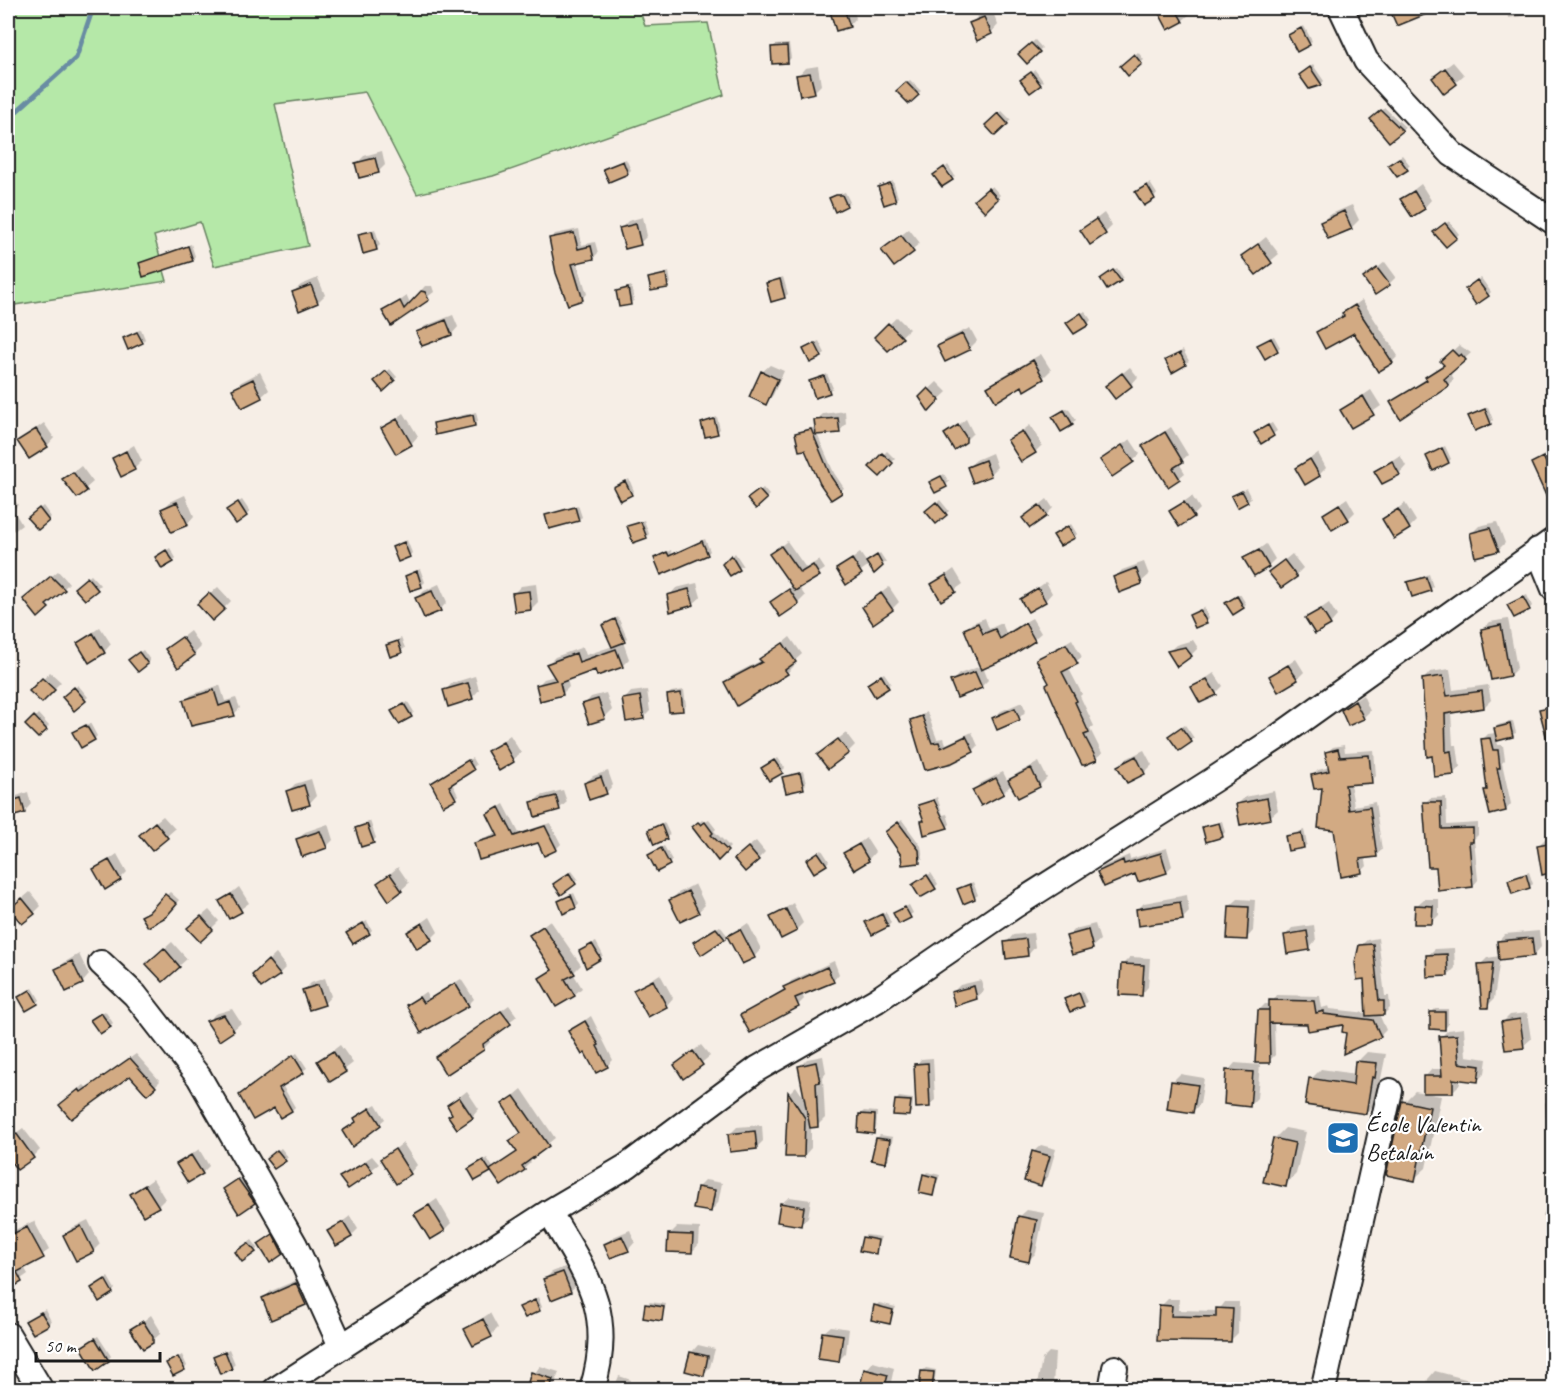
<svg xmlns="http://www.w3.org/2000/svg" width="1561" height="1397" font-family="Caveat,sans-serif">
	<rect width="100%" height="100%" fill="#f6eee6"/>
	<filter id="ink" filterUnits="userSpaceOnUse"><feTurbulence type="fractalNoise" baseFrequency=".0167" numOctaves="2"/><feDisplacementMap in="SourceGraphic" scale="12" xChannelSelector="R" yChannelSelector="G"/><feConvolveMatrix kernelMatrix="1 2 1 2 8 2 1 2 1" color-interpolation-filters="sRGB"/></filter>
	<g filter="url(#ink)">
		<!-- green -->
		<path fill="#b5e8a8" stroke="#688262" stroke-width="1.5" d="M8 8H639L645 26 708 23 724 95 493 176 417 194 365 92 275 104 308 246 214 266 200 222 154 236 167 281 8 306Z"/>
		<!-- shadow -->
		<path fill="#0003" d="M834 8H853L856 18 849 26 831 10Z
			M1166 8H1186L1190 14 1182 21 1161 13Z
			M1393 8H1437L1398 24Z
			M1507 8H1525L1526 13 1523 16 1508 18Z
			M992 10 998 25 991 33 971 24 978 16Z
			M1304 26 1312 41 1309 44 1290 35Z
			M1035 40 1042 48 1027 62 1020 54Z
			M789 44 791 58 787 62 772 48 775 45Z
			M1138 52 1144 60 1128 74 1125 63Z
			M1453 62 1464 75 1445 92 1441 71Z
			M1313 65 1324 81 1321 84 1304 72Z
			M818 66 821 85 814 92 798 76 805 68Z
			M1035 70 1043 81 1040 84 1025 77Z
			M910 80 921 91 909 102 898 91Z
			M1385 108 1405 127 1389 140 1372 119Z
			M1002 111 1011 120 995 134 987 125Z
			M382 151 385 165 378 172 357 163 364 156Z
			M1402 155 1410 165 1407 168 1393 162Z
			M626 159 631 170 628 173 605 170Z
			M948 165 955 176 953 178 946 167Z
			M893 181 898 197 895 200 880 188Z
			M1150 183 1157 194 1154 198 1137 192Z
			M1421 184 1431 200 1424 208 1402 199Z
			M992 186 1000 195 985 210 976 200Z
			M845 192 850 202 846 205 830 198Z
			M1352 205 1359 220 1352 227 1329 237 1322 222 1329 215Z
			M1104 213 1112 226 1105 233 1082 230Z
			M643 217 647 236 640 243 621 228 628 221Z
			M1449 221 1459 234 1456 237 1439 229Z
			M375 229 380 245 376 249 360 235Z
			M579 229 582 245 595 242 598 253 593 258 577 261 587 294 582 299 569 303 550 239 555 234Z
			M909 229 920 243 894 265 883 250Z
			M1266 237 1279 254 1256 273 1243 256Z
			M191 244 195 256 192 260 140 264Z
			M1385 262 1396 277 1389 284 1365 278Z
			M1117 268 1123 277 1120 280 1105 276Z
			M669 272 671 283 667 286 650 278Z
			M783 277 788 294 784 297 768 283Z
			M318 278 325 295 318 302 293 292 301 285Z
			M1481 278 1491 292 1488 295 1470 286Z
			M425 286H432L434 292 391 324 384 312 407 296 410 303Z
			M631 286 634 300 631 303 618 291Z
			M1362 300 1398 356 1392 362 1355 331 1318 332Z
			M1085 311 1091 320 1088 324 1071 320Z
			M453 315 458 327 452 334 423 344 418 333 425 326Z
			M897 317 909 329 888 349 876 337Z
			M970 328 977 341 969 349 945 360 939 346 946 339Z
			M141 329 145 339 142 342 124 338Z
			M1274 336 1280 347 1277 350 1262 342Z
			M819 341 825 353 821 356 808 346Z
			M1459 345 1471 353 1450 372 1454 379 1448 385 1392 402 1427 378 1433 371 1445 364 1448 355Z
			M1183 350 1189 361 1172 371 1167 361Z
			M1041 354 1051 370 1043 378 1025 388 1022 384 989 387 996 380Z
			M770 365 784 371 773 395 766 403 762 372Z
			M1130 367 1138 377 1131 385 1107 386Z
			M390 369 397 377 383 390 376 382Z
			M260 372 269 390 261 397 234 389 241 382Z
			M827 374 833 388 816 396 811 382Z
			M937 382 947 392 929 409 921 397Z
			M1371 390 1381 406 1352 426 1342 410Z
			M1488 407 1493 420 1490 423 1470 416Z
			M1068 408 1076 420 1061 430 1057 414Z
			M845 411 846 424 839 432 817 434 834 473 844 488 831 498 797 433 816 427 815 421 823 414Z
			M476 412 478 421 474 425 435 424 438 421Z
			M404 413 418 436 411 444 383 428Z
			M717 417 720 429 717 432 702 423Z
			M966 419 973 433 965 441 946 435Z
			M44 423 54 438 47 446 19 441Z
			M1272 423 1277 431 1261 442 1259 430Z
			M1030 425 1042 445 1035 452 1009 441Z
			M1171 427 1188 455 1179 463 1185 473 1179 478 1144 446Z
			M1130 439 1140 454 1133 461 1102 460Z
			M134 445 142 461 134 469 114 458Z
			M1445 446 1451 459 1448 462 1428 456Z
			M887 451 895 459 880 475 871 467Z
			M1550 451 1554 455V490L1532 463Z
			M992 453 997 467 990 474 968 467 976 460Z
			M1318 453 1326 468 1319 475 1297 468Z
			M1400 455 1406 466 1399 474 1376 471Z
			M81 466 93 482 77 496 64 480Z
			M944 474 949 482 946 485 930 483Z
			M629 479 634 491 631 494 615 487Z
			M763 488 769 495 756 507 750 499Z
			M1246 488 1251 498 1247 501 1233 497Z
			M11 495 18 505 13 509 22 525 14 531 8 522V498Z
			M185 495 194 516 187 524 163 509 170 502Z
			M1192 496 1200 509 1193 516 1171 511Z
			M1347 498 1355 512 1348 519 1325 514Z
			M1047 499 1053 508 1046 515 1024 518Z
			M242 500 250 512 236 522 231 507Z
			M940 500 949 511 936 522 927 511Z
			M1405 503 1416 521 1409 528 1384 519Z
			M578 505 582 517 578 520 546 515Z
			M43 506 51 517 38 528 32 515Z
			M644 520 649 534 646 537 629 527Z
			M1497 522 1505 543 1498 550 1471 534 1479 526Z
			M1071 524 1077 534 1074 537 1055 535Z
			M705 539 710 551 707 554 656 558 671 550 672 554Z
			M407 540 412 553 409 556 393 548Z
			M787 541 806 568 819 560 825 569 799 587 805 596 798 603 772 602 793 586 771 554Z
			M1266 544 1275 559 1268 566 1245 559Z
			M170 548 176 558 173 561 156 557Z
			M735 553 743 565 730 574 724 565Z
			M860 553 867 563 880 553 886 562 882 565H869L846 582 838 570Z
			M1292 554 1303 568 1296 575 1270 572Z
			M1144 562 1149 575 1141 582 1115 578 1122 570Z
			M420 569 425 582 421 586 407 576Z
			M954 569 963 584 942 599 933 585Z
			M58 571 69 583 38 616 31 593Z
			M1429 574 1433 587 1430 590 1409 583Z
			M91 575 100 585 85 598 76 588Z
			M1046 582 1052 593 1045 601 1022 599Z
			M697 583 701 597 693 604 669 596 676 588Z
			M439 584 447 602 440 610 417 598 424 591Z
			M536 584 538 602 531 609 514 593 521 586Z
			M218 587 231 601 224 608 199 604Z
			M889 587 899 602 892 609 863 607Z
			M1240 594 1246 604 1243 607 1227 603Z
			M1527 595 1532 606 1529 609 1512 602Z
			M1329 603 1337 616 1330 624 1307 618Z
			M1204 607 1209 618 1206 621 1191 616Z
			M618 617 627 638 623 642 629 659 622 666 596 668 567 679 569 687 562 694 537 686 544 679 555 676 548 664 555 657 583 647 586 655 613 646 604 625Z
			M985 618 989 629 1002 623 1006 633 1032 618 1041 633 1034 639 983 667 988 680 981 687 952 681 959 674 981 666 965 630 972 623Z
			M1508 619 1517 668 1510 675 1483 629 1490 622Z
			M100 627 111 644 104 652 79 643Z
			M190 631 201 647 194 654 167 649Z
			M790 637 802 654 792 663 794 666 787 673 726 682 733 675 762 660Z
			M401 638 405 648 401 651 388 645Z
			M1072 639 1082 657 1068 667 1082 694 1080 696 1094 726 1090 729 1102 753 1096 758 1083 763 1051 682 1038 659Z
			M1193 640 1198 648 1191 655 1168 652 1176 645Z
			M143 650 150 660 147 663 133 657Z
			M1296 659 1304 672 1297 679 1270 677Z
			M1450 669 1453 690 1488 685 1491 700 1484 707 1451 712 1453 745H1457L1460 767 1453 774 1423 680 1430 672Z
			M50 672 61 682 42 701 32 691Z
			M884 673 891 683 876 695 872 681Z
			M1214 673 1223 686 1216 693 1193 687Z
			M475 676 479 690 472 698 445 691 452 683Z
			M78 685 88 697 74 709 64 698Z
			M220 685 225 701 236 698 240 708 234 714 185 701 191 695Z
			M647 690 650 711 643 718 624 700 631 692Z
			M684 690 686 706 682 709 668 695 671 692Z
			M606 693 612 710 604 718 584 705 591 697Z
			M1363 695 1370 711 1363 718 1342 710Z
			M408 702 414 712 411 715 396 708Z
			M1022 702 1026 711 1019 718H994L1001 711Z
			M927 712 937 739 944 738 946 744 972 732 978 746 973 751 926 768 911 721Z
			M38 714 49 726 38 736 27 725Z
			M1513 721 1516 733 1497 740 1498 745H1503L1505 760 1502 763 1511 804 1506 810 1486 791 1488 788 1482 740 1488 734 1496 733 1495 728 1498 725Z
			M90 723 97 736 94 739 77 730Z
			M1185 725 1194 738 1191 741 1173 733Z
			M846 733 855 745 848 752 826 748Z
			M1554 733V751L1549 752 1545 737Z
			M510 735 521 753 499 769 489 751Z
			M1344 745 1345 752 1374 750 1376 776 1371 781 1350 783 1354 806 1375 802 1382 850 1376 855 1365 857 1367 866 1361 872 1335 829 1323 786 1312 776 1318 770 1330 767 1327 752 1333 747Z
			M1144 750 1152 765 1144 773 1127 781 1119 766 1126 759Z
			M472 758 476 765 452 783 458 795 455 798 436 780Z
			M778 758 785 768 782 771 766 765Z
			M1039 762 1047 778 1039 786 1018 796 1012 784 1003 793 974 790 981 783 1003 772 1008 782 1018 773Z
			M608 771 613 785 606 793 585 783 593 776Z
			M803 771 806 784 803 788 784 777Z
			M311 779 316 796 309 804 288 791 295 784Z
			M563 790 567 802 559 809 533 803 540 796Z
			M1274 791 1278 810 1270 817 1237 805 1245 797Z
			M28 792 31 804 24 812 8 817V799Z
			M937 797 943 815 947 814 950 824 947 827 923 822 925 819 920 806Z
			M1446 797 1447 825 1478 823V835L1474 839 1478 880 1473 886 1437 865 1425 803 1430 798Z
			M504 804 519 833 550 823 561 844 556 849 539 841 475 843 480 839 498 833 488 814Z
			M163 816 175 829 152 849 148 828Z
			M702 820 705 822 709 820 716 829 714 831 730 847 718 859 694 827Z
			M902 820 921 846 923 858 919 862 903 854 890 829Z
			M370 821 376 838 373 841 356 828Z
			M1222 821 1225 832 1222 836 1204 828Z
			M664 822 670 835 654 843 649 830Z
			M328 824 333 840 326 847 298 840 305 832Z
			M1304 830 1307 844 1304 847 1287 836Z
			M1554 837V871L1538 846 1546 838Z
			M866 838 875 852 868 860 845 853Z
			M756 841 765 852 758 859 743 851Z
			M664 846 672 860 669 864 653 853Z
			M1167 848 1172 866 1166 872H1098L1104 866 1129 855 1130 859Z
			M822 850 829 861 826 864 811 857Z
			M117 854 127 872 120 879 95 870Z
			M398 867 409 883 401 890 379 883Z
			M572 871 578 879 561 893 558 881Z
			M1529 872 1533 884 1529 887 1510 880Z
			M931 873 938 884 935 887 913 885Z
			M973 882 978 895 974 898 959 889Z
			M695 884 705 905 698 912 671 900 678 893Z
			M239 887 249 903 230 917 221 901Z
			M30 892 41 906 34 913 18 902Z
			M170 892 179 900 165 916H143Z
			M574 893 579 904 575 907 559 901Z
			M1187 895 1189 912 1182 919 1137 910 1144 903Z
			M1238 899 1255 900 1253 931 1246 939 1230 906Z
			M1424 899H1439V915L1432 922 1416 906Z
			M793 903 803 923 796 930 772 917Z
			M909 905 913 913 900 922 895 913Z
			M1554 906V923L1547 924 1545 910Z
			M209 910 219 921 200 940 196 921Z
			M886 912 891 923 888 926 870 920Z
			M430 917 438 932 431 939 409 932Z
			M550 920 581 965 573 973 582 988 574 995 541 978 553 968 531 935Z
			M367 921 372 930 369 933 351 930Z
			M748 923 761 949 754 957 729 936Z
			M1095 924 1100 940 1092 947 1068 937 1075 929Z
			M1314 925 1316 941 1309 949 1285 936 1292 928Z
			M720 926 727 935 724 938 698 939Z
			M1539 931 1541 947 1534 955 1500 958 1494 999 1487 1006 1480 965 1487 958 1500 956 1498 942 1505 934Z
			M1033 933 1035 947 1028 955 1006 943 1013 935Z
			M1378 938 1385 996H1389L1390 1008 1384 1014H1379L1386 1030 1380 1036 1348 1032 1345 1023 1274 1022 1275 1055 1269 1061 1259 1010 1265 1004H1271L1277 995 1320 996 1322 1008 1329 1006 1330 1009 1367 1013 1360 946 1367 940Z
			M172 942 187 959 163 980 156 956Z
			M596 942 603 955 600 958 584 948Z
			M1454 948 1455 968 1448 975 1427 956 1435 949Z
			M79 954 89 975 82 983 57 969 65 962Z
			M276 954 286 967 279 974 261 968Z
			M1130 957 1150 958 1148 987 1141 995 1123 964Z
			M834 961 839 974 833 981 802 994 804 999 798 1005 742 1015 786 988 791 981Z
			M660 974 673 998 666 1006 635 990Z
			M325 978 331 996 324 1004 304 990 311 983Z
			M461 979 474 999 468 1005H407L425 992 429 999Z
			M981 980 984 991 976 998 952 993 960 985Z
			M33 988 40 1000 37 1003 20 997Z
			M1082 991 1087 1002 1083 1005 1066 999Z
			M509 1005 517 1016 489 1037 490 1042 483 1049 437 1058Z
			M232 1009 241 1023 233 1030 208 1022 215 1014Z
			M1435 1009H1448V1025L1445 1028 1432 1012Z
			M105 1011 113 1023 110 1026 95 1017Z
			M1527 1013 1531 1039 1523 1046 1502 1023 1510 1015Z
			M591 1016 613 1060 607 1066 586 1051 570 1031Z
			M1464 1028 1466 1056 1487 1059 1485 1073 1478 1080 1460 1078V1084L1453 1091 1425 1093 1441 1096 1426 1168 1414 1179 1404 1102 1415 1091 1425 1093V1077L1432 1069H1443L1441 1037 1448 1030Z
			M340 1045 353 1063 331 1080 319 1061Z
			M701 1045 710 1056 684 1077 676 1065Z
			M1367 1052 1386 1054 1376 1103 1366 1113 1311 1079 1321 1069 1356 1074 1357 1062Z
			M297 1053 307 1068 282 1085 295 1107 292 1110 280 1116 275 1106 244 1092Z
			M136 1054 160 1081 155 1086 130 1074 66 1100 84 1085 87 1088Z
			M823 1056 826 1073 823 1077 825 1118 817 1126H811V1148L804 1156 786 1155 789 1093 796 1086 807 1103 800 1066 807 1059Z
			M933 1058 935 1100 929 1105 916 1065 921 1059Z
			M1235 1063 1260 1065 1257 1098 1250 1105 1228 1071Z
			M1180 1074 1204 1078 1200 1104 1193 1111 1172 1082Z
			M522 1089 555 1138 529 1159 531 1162 524 1169 490 1171 473 1166 487 1158 494 1169 518 1151 511 1141 522 1132 504 1104Z
			M467 1091 479 1109 472 1117 454 1113 449 1105Z
			M899 1097 913 1099 912 1111 909 1115 896 1101Z
			M1549 1099H1554V1116L1546 1117 1545 1103Z
			M376 1104 385 1119 352 1145 344 1131 357 1121 356 1118 361 1113Z
			M864 1111 877 1112 876 1129 873 1132 860 1114Z
			M762 1125 763 1141 756 1148 730 1134 737 1127Z
			M23 1128 40 1150 33 1157 8 1159V1139Z
			M1285 1128 1306 1132 1296 1174 1285 1185 1274 1139Z
			M880 1135 893 1137 889 1158 886 1161 877 1138Z
			M403 1143 417 1165 410 1173 382 1159Z
			M1041 1145 1056 1149 1048 1177 1040 1185 1033 1152Z
			M281 1148 288 1157 285 1160 271 1156Z
			M199 1149 209 1166 202 1173 178 1164Z
			M372 1156 379 1164 349 1187 341 1177Z
			M927 1172 940 1175 933 1194 924 1175Z
			M246 1173 261 1195 254 1202 225 1190Z
			M153 1179 165 1199 158 1206 132 1194Z
			M705 1180 722 1183 718 1203 711 1211 698 1187Z
			M1554 1191V1220L1543 1217 1549 1195Z
			M789 1197 811 1200 808 1217 801 1224 781 1204Z
			M437 1199 451 1223 444 1230 416 1214Z
			M1027 1210 1044 1213 1036 1253 1029 1260 1019 1217Z
			M350 1216 358 1229 351 1236 329 1232Z
			M88 1220 100 1244 93 1251 64 1236 72 1228Z
			M34 1221 49 1250 24 1267 28 1274 8 1288V1233Z
			M677 1227 700 1228 699 1244 692 1252 670 1234Z
			M280 1228 290 1245 270 1261 259 1244Z
			M630 1230 635 1242 628 1250 606 1244 613 1237Z
			M866 1235 881 1237 875 1253 863 1238Z
			M252 1240 258 1248 255 1251 240 1249Z
			M570 1265 578 1284 570 1291 544 1280 552 1272Z
			M108 1277 115 1289 112 1292 93 1288Z
			M304 1277 312 1296 305 1304 264 1298 271 1291Z
			M538 1297 542 1307 539 1310 521 1307Z
			M1168 1299H1179L1178 1310 1218 1311 1225 1302H1239L1238 1333 1231 1340H1159L1161 1306Z
			M650 1302 666 1304 661 1319 646 1305Z
			M879 1303 896 1307 889 1323 875 1306Z
			M45 1309 51 1321 48 1324 27 1321Z
			M490 1313 498 1328 491 1335 466 1329Z
			M151 1315 160 1330V1334L152 1341 132 1330Z
			M831 1326 849 1329 846 1353 838 1361 823 1333Z
			M98 1336 111 1356 108 1360 86 1344Z
			M698 1345 715 1349 710 1367 703 1374 691 1353Z
			M229 1349 235 1364 231 1368 215 1356Z
			M1049 1352 1055 1353 1053 1386 1074 1390H1036L1042 1359Z
			M182 1355 187 1366 184 1369 168 1363Z
			M873 1362 894 1368 891 1382 884 1390 862 1384 866 1370Z
			M540 1366 559 1372 553 1390H523Z
			M926 1368 936 1370 934 1386 931 1390 920 1388 922 1371Z
			M1435 1371 1469 1380 1467 1390H1425L1428 1379Z
			M619 1376 631 1380 628 1390H613Z"/>
		<g fill="none" stroke-linecap="round" stroke-linejoin="round">
			<!-- stream -->
			<path stroke="#698ca3" stroke-width="5" d="M8 119 76 58 93 8"/>
		</g>
		<!-- building -->
		<path fill="#d2aa83" stroke="#1c1c1c" stroke-width="1.5" d="M829 8H844L850 27 836 31Z
			M1168 8H1175L1183 22 1168 30 1159 13Z
			M1389 8H1441L1397 26Z
			M984 17 992 34 977 41 969 23Z
			M1301 28 1310 45 1297 52 1288 35Z
			M1031 43 1040 52 1027 64 1018 54Z
			M787 46 788 63 772 64 771 47Z
			M1134 54 1142 64 1128 76 1120 66Z
			M1310 67 1322 85 1309 89 1299 75Z
			M1445 68 1457 84 1444 94 1432 78Z
			M1031 72 1041 85 1030 93 1020 80Z
			M810 73 815 93 800 96 796 75Z
			M906 82 919 95 909 104 896 91Z
			M1381 110 1403 131 1389 142 1370 119Z
			M998 113 1008 124 995 136 985 125Z
			M375 158 379 173 359 178 355 163Z
			M1399 158 1408 170 1397 177 1388 165Z
			M623 161 628 174 609 182 603 169Z
			M944 167 953 180 942 187 933 175Z
			M890 183 896 201 884 205 878 187Z
			M1147 185 1155 199 1144 206 1135 192Z
			M988 188 998 199 985 212 974 200Z
			M1414 191 1425 209 1412 217 1400 199Z
			M836 195H842L847 206 835 212 829 198Z
			M1344 211 1352 229 1328 239 1320 222Z
			M1096 219 1106 234 1090 245 1080 230Z
			M1445 223 1457 238 1446 247 1433 232Z
			M636 224 641 245 625 249 619 228Z
			M372 231 377 250 363 254 358 234Z
			M574 233 578 249 591 246 594 259 572 264 583 300 568 305 556 273 549 238Z
			M901 235 914 252 894 267 881 250Z
			M1258 244 1272 263 1256 275 1241 256Z
			M188 246 193 261 143 277 139 263Z
			M1377 268 1390 285 1375 295 1363 278Z
			M1113 270 1121 281 1107 290 1100 279Z
			M666 274 668 288 651 291 648 278Z
			M780 279 785 298 771 302 766 283Z
			M1477 280 1489 296 1476 305 1465 289Z
			M311 285 318 303 299 311 292 292Z
			M628 288 631 305 619 307 616 291Z
			M421 291 425 292 429 300 391 326 382 311 400 301 404 309Z
			M1355 305 1393 363 1378 372 1354 333 1325 349 1316 332 1344 316 1342 313Z
			M1081 313 1089 325 1074 334 1066 323Z
			M446 320 452 335 422 346 416 332Z
			M888 323 903 338 888 351 874 337Z
			M137 332 143 343 128 350 123 338Z
			M962 334 970 350 945 362 937 346Z
			M1271 338 1278 351 1265 359 1257 345Z
			M815 343 822 357 810 363 803 349Z
			M1452 350 1458 356 1461 354 1466 360 1444 379 1449 386 1400 419 1390 402 1427 380 1425 377 1444 365 1440 361Z
			M1180 353 1186 365 1172 373 1165 360Z
			M1033 360 1044 379 1024 391 1022 386 996 402 987 387Z
			M386 371 395 381 383 392 374 381Z
			M761 371 778 379 766 405 749 397Z
			M1122 373 1132 386 1115 399 1105 386Z
			M824 376 830 393 815 398 809 381Z
			M253 379 262 398 242 408 232 389Z
			M928 388 940 400 929 412 919 397Z
			M1363 396 1374 415 1351 428 1340 410Z
			M1485 409 1491 424 1475 431 1468 416Z
			M1064 410 1073 425 1061 432 1052 417Z
			M473 415 475 426 435 435 433 423Z
			M838 418 840 433 816 435 814 420Z
			M397 419 412 445 396 454 381 428Z
			M714 419 718 434 705 437 701 423Z
			M958 425 966 437V442L954 450 944 434Z
			M1268 425 1274 436 1261 444 1254 433Z
			M36 429 48 447 29 459 17 441Z
			M811 429 831 477 842 493 831 500 820 484 805 450 799 451 795 433Z
			M1022 431 1036 453 1021 462 1007 440Z
			M1165 432 1183 462 1173 468 1180 479 1168 487 1142 446Z
			M1122 445 1134 462 1112 477 1100 460Z
			M1442 448 1449 463 1433 471 1426 456Z
			M126 451 135 470 121 477 112 458Z
			M882 453 893 463 880 477 869 467Z
			M1543 457 1554 478V513L1531 463Z
			M1310 459 1320 476 1305 485 1295 468Z
			M985 460 991 476 973 483 967 467Z
			M1392 461 1400 475 1382 484 1374 471Z
			M73 472 87 491 77 498 62 479Z
			M941 476 947 487 935 493 929 482Z
			M625 481 632 495 620 501 613 487Z
			M759 490 767 499 756 509 747 499Z
			M1242 491 1248 502 1237 508 1231 496Z
			M177 502 188 525 171 532 161 509Z
			M238 502 247 516 236 524 226 510Z
			M936 502 947 515 936 524 925 511Z
			M1184 502 1194 517 1179 527 1169 511Z
			M1339 504 1349 520 1332 530 1323 514Z
			M1039 505 1047 516 1030 528 1022 518Z
			M575 507 579 521 549 529 545 515Z
			M39 508 49 521 38 530 27 518Z
			M1398 509 1410 529 1394 539 1382 519Z
			M641 522 647 538 633 543 627 526Z
			M1068 526 1075 538 1060 546 1053 535Z
			M1490 528 1499 551 1475 557 1470 533Z
			M702 541 708 555 661 575 654 558 667 552 669 556Z
			M404 542 410 557 398 562 392 547Z
			M781 546 800 573 813 565 820 576 795 591 769 554Z
			M166 550 174 562 162 569 155 557Z
			M1259 550 1269 567 1254 576 1243 558Z
			M731 555 740 570 730 576 722 564Z
			M877 555 883 566 874 574 866 562Z
			M852 559 862 574 846 585 836 569Z
			M1284 560 1297 577 1281 588 1268 572Z
			M1136 568 1142 584 1119 593 1113 577Z
			M417 571 422 587 410 591 405 576Z
			M946 575 956 592 941 601 931 584Z
			M51 576 65 590 46 605 49 608 38 618 23 599Z
			M87 577 98 590 85 600 74 588Z
			M1426 577 1431 591 1412 597 1407 582Z
			M1038 588 1046 602 1028 612 1020 599Z
			M689 589 694 605 670 612 667 595Z
			M789 589 799 604 780 617 770 602Z
			M432 591 441 611 424 618 415 598Z
			M529 591 531 610 515 612 512 593Z
			M209 593 225 609 212 621 197 604Z
			M881 593 893 610 873 624 862 607Z
			M1237 596 1244 608 1233 615 1225 603Z
			M1523 597 1530 610 1514 618 1507 605Z
			M1321 609 1331 625 1315 634 1305 618Z
			M1200 610 1207 623 1195 628 1189 615Z
			M615 619 625 642 612 647 602 625Z
			M978 623 983 634 995 629 1000 639 1025 623 1035 641 1008 658 981 670 964 629Z
			M1501 625 1510 676 1491 680 1481 629Z
			M93 633 105 653 89 663 77 643Z
			M182 637 195 655 178 668 165 649Z
			M398 641 402 653 390 657 386 645Z
			M783 643 796 662 785 670 788 674 737 706 724 682 762 662 759 659Z
			M1066 644 1078 664 1062 672 1077 701 1075 702 1089 733 1084 735 1097 760 1085 765H1082L1074 749 1046 685 1049 683 1036 659Z
			M1185 647 1192 656 1177 667 1167 651Z
			M616 649 623 667 597 676 595 670 560 683 563 695 540 701 536 685 556 680 546 664 576 653 579 662Z
			M139 652 148 664 138 672 128 660Z
			M1288 665 1298 680 1278 692 1269 676Z
			M975 672 982 688 957 698 950 681Z
			M881 675 889 688 875 697 867 684Z
			M1443 676 1447 696 1482 691 1484 708 1445 714 1446 752 1451 751 1454 775 1434 777 1432 756 1427 757 1422 679Z
			M42 678 55 690 42 703 29 691Z
			M1207 679 1217 695 1200 703 1191 687Z
			M468 683 473 699 448 707 443 690Z
			M74 687 86 701 74 711 62 697Z
			M214 690 219 706 230 702 235 716 191 726 183 700Z
			M681 693 683 711 669 712 667 695Z
			M640 696 644 719 626 722 622 699Z
			M598 699 605 719 589 724 582 704Z
			M1355 701 1364 719 1348 726 1341 710Z
			M404 704 412 717 399 724 391 711Z
			M1554 706V747H1549L1539 709Z
			M1015 708 1020 720 997 730 992 718Z
			M34 716 47 730 38 738 25 725Z
			M922 716 932 743 939 742 941 748 966 736 974 752 952 763 925 770 910 720Z
			M1510 724 1513 737 1497 741 1494 728Z
			M86 725 95 740 81 748 72 732Z
			M1181 727 1192 742 1179 751 1168 736Z
			M1490 738 1493 750H1498L1500 768H1497L1506 811 1490 815 1484 790H1487L1481 739Z
			M838 739 849 753 828 769 817 755Z
			M503 742 514 762 499 771 487 751Z
			M1338 749 1340 757 1369 755 1372 783 1345 785 1349 810 1370 807 1377 857 1360 859 1362 873 1341 877 1334 830 1318 828 1322 788 1314 789 1311 775 1329 771 1325 752Z
			M1136 756 1145 774 1127 783 1117 766Z
			M468 760 474 770 449 786 456 799 443 806 431 783Z
			M774 760 783 773 769 781 761 768Z
			M1031 768 1040 787 1018 798 1008 780Z
			M800 773 804 789 786 793 782 777Z
			M601 777 607 794 589 800 584 783Z
			M996 778 1004 794 981 806 972 790Z
			M304 785 310 805 292 810 286 791Z
			M556 796 560 810 535 817 531 802Z
			M21 798 25 813 8 818V802Z
			M1267 798 1271 819 1240 825 1236 804Z
			M934 800 948 828 924 835 921 821H924L918 805Z
			M1423 802H1441L1442 829 1473 828V842H1469L1473 887 1438 891 1436 867H1428Z
			M499 807 514 836 545 826 557 850 544 856 538 843 479 860 474 843 498 836 487 814Z
			M155 822 168 838 152 851 139 835Z
			M698 822 701 825 705 822 713 833 711 835 728 851 718 861 692 827Z
			M898 822 919 850 920 863 902 865 901 855 885 832Z
			M1219 823 1223 837 1206 842 1202 827Z
			M367 824 374 843 361 847 355 828Z
			M661 824 667 839 654 845 648 830Z
			M320 831 327 848 302 857 296 839Z
			M1301 833 1304 848 1288 851 1285 836Z
			M1554 842V872L1542 875 1537 845Z
			M859 844 869 861 854 870 843 853Z
			M748 847 759 860 745 872 734 859Z
			M661 848 670 865 657 872 648 855Z
			M818 852 827 865 814 873 806 860Z
			M1161 853 1167 873 1138 882 1135 874 1104 887 1097 872 1123 860 1124 864Z
			M109 860 121 880 105 890 93 869Z
			M569 873 576 884 561 895 553 884Z
			M390 874 402 891 389 901 377 883Z
			M1526 874 1530 888 1512 894 1508 880Z
			M927 875 936 889 920 898 912 885Z
			M970 884 975 899 963 904 957 889Z
			M688 891 699 913 680 922 669 900Z
			M165 894 177 904 166 917 148 927 141 916 149 912Z
			M231 894 242 912 229 919 219 901Z
			M571 895 576 908 563 914 558 901Z
			M22 898 35 914 22 924 9 909Z
			M1180 902 1183 920 1138 926 1136 909Z
			M1415 905 1433 906 1432 924H1414Z
			M1229 906 1249 907 1247 940 1227 939Z
			M905 907 911 918 899 924 893 913Z
			M786 909 797 931 781 939 770 917Z
			M882 914 888 927 872 935 865 922Z
			M201 916 213 930 200 942 187 928Z
			M363 923 370 934 353 944 346 933Z
			M422 923 432 940 417 949 407 932Z
			M543 926 575 974 565 979 575 996 556 1007 539 978 552 970 529 935Z
			M716 928 725 939 701 955 693 942Z
			M740 929 755 958 742 964 727 936Z
			M1088 930 1093 949 1072 955 1066 936Z
			M1307 931 1310 950 1287 954 1284 935Z
			M1532 938 1534 956 1499 960 1497 941Z
			M1026 939 1028 956 1006 959 1004 942Z
			M592 944 601 959 586 968 579 951Z
			M1373 944 1379 1001H1384V1015L1366 1016 1364 979 1357 980 1355 963 1359 945Z
			M164 948 180 967 163 982 146 964Z
			M1447 954 1448 976 1427 977 1426 955Z
			M268 960 280 975 261 988 252 975Z
			M72 961 83 984 66 992 55 969Z
			M1493 963 1488 1008H1482L1478 964Z
			M1121 964 1144 965 1142 996 1119 995Z
			M827 967 834 982 795 998 799 1007 750 1033 740 1015 785 990 783 987Z
			M653 980 667 1007 648 1017 633 990Z
			M455 983 469 1006 421 1033 406 1005 419 997 423 1003Z
			M318 985 325 1005 309 1010 302 990Z
			M974 986 977 999 955 1006 951 992Z
			M30 990 38 1004 26 1011 18 997Z
			M1079 993 1084 1006 1070 1012 1064 999Z
			M1269 1000 1314 1001 1316 1013 1324 1011V1014L1373 1020 1381 1037 1343 1054 1346 1033 1342 1032 1343 1025 1308 1031 1307 1024 1269 1023 1270 1063H1255L1258 1010H1269V1022Z
			M501 1011 511 1024 483 1044 484 1050 446 1075 435 1057Z
			M1430 1012H1445V1030L1430 1029Z
			M101 1013 111 1027 100 1034 90 1020Z
			M224 1015 234 1031 219 1041 206 1021Z
			M1520 1019 1524 1048 1505 1050 1501 1022Z
			M585 1021 599 1045 597 1046 608 1067 596 1073 585 1053 582 1055 568 1031Z
			M1457 1035 1459 1063 1480 1066 1478 1082 1453 1079V1093H1423V1076H1442L1439 1036Z
			M333 1051 346 1072 330 1082 317 1061Z
			M693 1051 703 1065 683 1079 674 1065Z
			M293 1055 304 1073 279 1088 292 1111 280 1118 274 1108 253 1120 239 1095Z
			M130 1058 156 1087 147 1095 130 1076 71 1119 59 1105 79 1089 81 1092Z
			M1355 1061 1377 1063 1375 1078 1372 1077 1366 1114 1305 1105 1309 1078 1353 1085Z
			M816 1062 820 1082 816 1083 818 1127 810 1128 798 1066Z
			M928 1063 930 1107 916 1108 914 1064Z
			M1226 1070 1253 1072 1250 1107 1224 1104Z
			M1171 1081 1198 1085 1193 1113 1167 1109Z
			M788 1092 805 1118 804 1157H785Z
			M514 1096 549 1146 522 1166 525 1170 501 1186 490 1170 517 1152 509 1141 521 1133 502 1104Z
			M459 1097 473 1118 457 1129 448 1116 452 1114 447 1105Z
			M895 1100 911 1101 909 1116 893 1115Z
			M1402 1101 1430 1107 1415 1181 1386 1175Z
			M370 1108 381 1125 352 1147 342 1131 356 1122 354 1118Z
			M859 1114 875 1115 874 1134 858 1132Z
			M755 1131 757 1149 730 1152 728 1134Z
			M16 1133 34 1158 17 1170 8 1158V1140Z
			M876 1138 890 1140 886 1163 871 1160Z
			M1273 1138 1295 1143 1286 1187 1263 1182Z
			M395 1149 411 1174 396 1184 380 1159Z
			M277 1150 286 1161 274 1169 266 1159Z
			M1032 1151 1050 1156 1041 1186 1024 1181Z
			M191 1155 203 1174 188 1183 176 1164Z
			M483 1160 491 1172 475 1181 468 1169Z
			M366 1162 373 1172 348 1189 339 1177Z
			M923 1174 937 1178 933 1196 919 1193Z
			M238 1179 255 1203 239 1214 223 1189Z
			M145 1185 159 1207 143 1216 130 1194Z
			M697 1187 715 1190 711 1212 693 1209Z
			M780 1203 804 1207 801 1226 777 1222Z
			M429 1205 445 1231 430 1240 414 1214Z
			M1018 1216 1037 1220 1029 1262 1010 1258Z
			M343 1222 352 1237 336 1246 327 1231Z
			M81 1226 94 1252 76 1261 63 1235Z
			M27 1227 44 1258 17 1272 22 1282 8 1290V1236Z
			M273 1234 283 1254 270 1263 258 1244Z
			M668 1234 693 1235 692 1253 667 1252Z
			M622 1236 629 1251 610 1258 604 1244Z
			M862 1237 878 1240 876 1254 859 1251Z
			M248 1243 256 1252 242 1262 235 1252Z
			M563 1272 571 1292 551 1300 543 1279Z
			M105 1279 113 1293 99 1302 91 1288Z
			M296 1283 306 1305 271 1320 262 1298Z
			M535 1300 540 1311 525 1318 519 1307Z
			M645 1304 664 1307 662 1321 643 1318Z
			M874 1305 893 1310 890 1324 871 1320Z
			M1159 1305 1172 1306 1171 1316 1216 1317V1308L1233 1309 1231 1342 1157 1341Z
			M41 1312 49 1325 33 1334 25 1321Z
			M483 1319 492 1337 473 1346 464 1329Z
			M143 1321 153 1337V1343L143 1349 130 1329Z
			M822 1332 843 1335 839 1362 818 1359Z
			M95 1338 109 1361 95 1371 81 1347Z
			M225 1351 232 1369 220 1374 213 1356Z
			M690 1352 708 1356 704 1376 685 1371Z
			M178 1357 185 1370 173 1376 166 1363Z
			M864 1369 888 1375 884 1389 860 1386Z
			M921 1371 934 1372 932 1389H919Z
			M531 1372 553 1379 550 1389H526Z"/>
		<g fill="none" stroke-linecap="round" stroke-linejoin="round">
			<!-- minor casing -->
			<g stroke="#1c1c1c" stroke-width="28">
				<path id="minor" d="M1341 8 1366 61 1452 154 1554 222
					M1538 550 1554 589
					M101 963 135 995 199 1077 295 1245 341 1346
					M549 1212C587 1275 616 1313 592 1390
					M8 1335 41 1390
					M275 1390 549 1212 627 1166 757 1069 877 1000 1014 906 1213 780 1278 737 1554 540
					M1111 1390 1115 1368
					M1323 1390 1390 1091"/>
			</g>
			<!-- minor -->
			<use href="#minor" stroke="#fff" stroke-width="24"/>
		</g>
	</g>
	<!-- icons -->
	<defs>
		<g id="school-square" transform="scale(1.725)"><rect x="-9" y="-9" width="18" height="18" rx="4" fill="#1f6fb2" stroke="#fff"/><path d="M0-5L7-2L0 1L-7-2ZM-4 1L0 2.5L4 1V4Q0 6-4 4Z" fill="#fff"/></g>
	</defs>
	<g fill-rule="evenodd">
		<use href="#school-square" x="1343" y="1138"/>
	</g>
	<g text-anchor="middle" dominant-baseline="central" stroke-width="4.5" stroke-linejoin="round" paint-order="stroke">
		<!-- poi labels -->
		<g font-size="24" fill="#1c1c1c" stroke="#fff" text-anchor="start">
			<text x="1366" y="1124">École Valentin<tspan x="1366" dy="28">Betalain</tspan></text>
		</g>
	</g>
	<!-- margin -->
	<rect width="1561" height="1397" fill="none" stroke="#fff" stroke-width="30"/>
	<rect x="15" y="15" width="1531" height="1367" fill="none" stroke="#1c1c1c" stroke-width="2" filter="url(#ink)"/>
	<!-- scale -->
	<path d="M36 1352v9h124v-9" fill="none" stroke="#1c1c1c" stroke-width="3"/>
	<text x="45" y="1352" font-size="18" fill="#1c1c1c" stroke="#ffffff" stroke-width="4.5" paint-order="stroke">50 m</text>
</svg>
